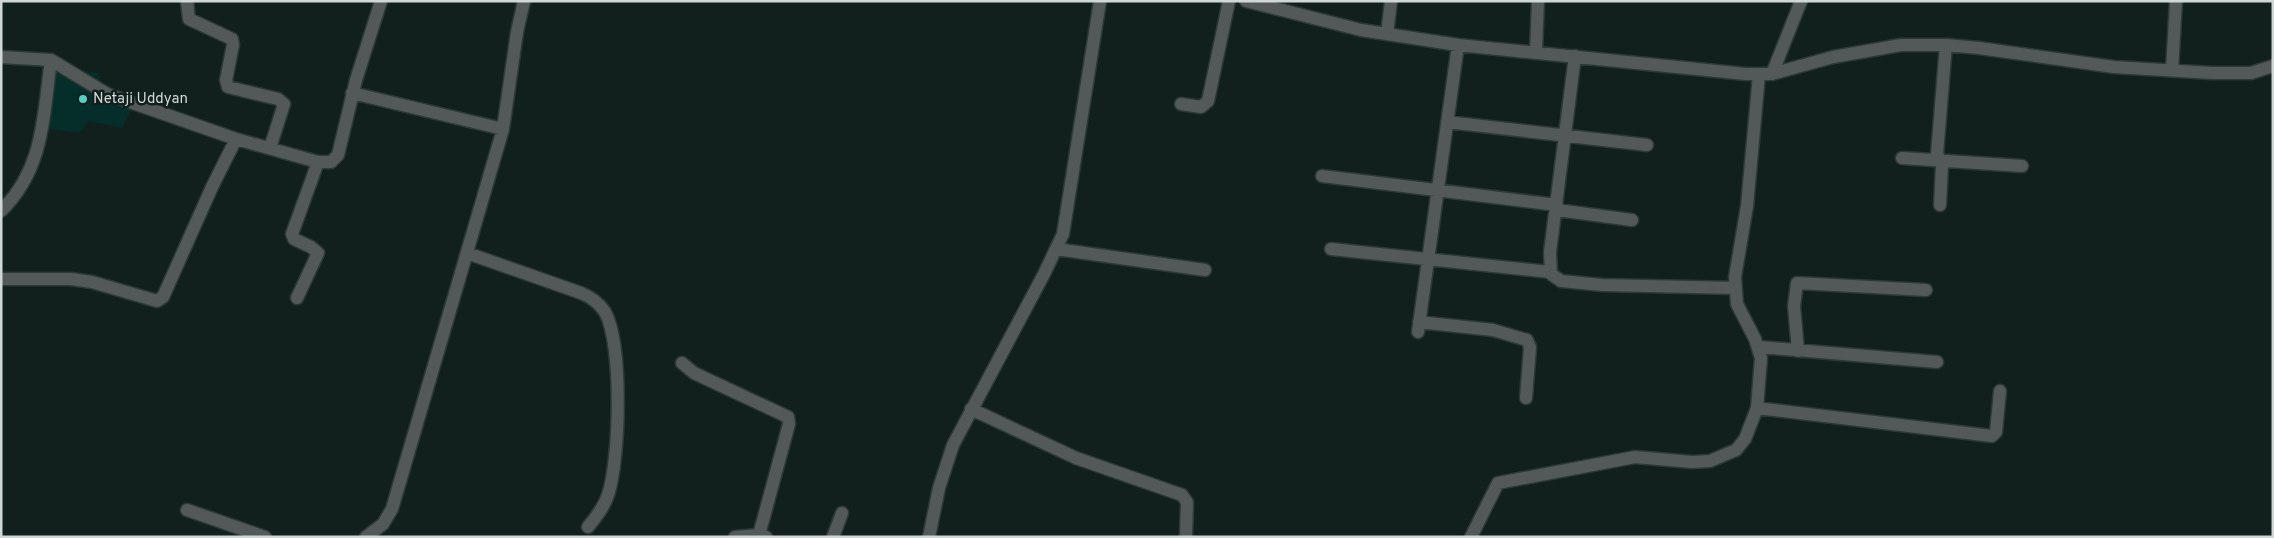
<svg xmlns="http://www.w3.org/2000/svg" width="2274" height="538" font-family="Overpass,sans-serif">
	<rect width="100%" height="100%" fill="#111f1d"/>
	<!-- green -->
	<path fill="#052e2a" d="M57 66 98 73 101 88 132 109 122 128 88 121 80 133 42 128Z"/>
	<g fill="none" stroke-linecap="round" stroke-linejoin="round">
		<!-- minor casing -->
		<g stroke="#2c3937" stroke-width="15">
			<path id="minor" d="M187 1 189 19 232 39 233 45 226 80 228 87 278 99 284 104 270 148
				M1246 1 1361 30 1458 45 1746 74H1772L1833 57 1901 45H1946L1979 48 2114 67 2212 73H2251L2273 66
				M1387 34 1391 1
				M1536 52 1538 1
				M1575 56 1550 252 1551 274 1561 281 1602 285 1735 288
				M1 57 51 60
				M2172 70 2176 1
				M1772 74 1801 1
				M352 93 503 129
				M1181 104 1201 107 1208 101 1229 1
				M1447 122 1647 145
				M1902 158 2022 166
				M1322 176 1557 205
				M1940 205 1942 165 1937 154 1946 45
				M1557 210 1632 220
				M1 211C44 169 43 117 51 60L107 94 236 139
				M1056 249 1205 270
				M1331 249 1550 272
				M467 253 581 293C591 297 599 303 605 312 623 345 620 459 608 495 604 507 596 517 588 527
				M1 279H71L92 282 157 301 163 297 212 187 236 139 318 162H331L338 155 356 80 381 1
				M297 298 318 253 311 247 294 239 292 234 318 162
				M1419 322 1493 330 1527 340 1530 347 1526 398
				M1418 332 1458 45
				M1759 347 1937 362
				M1798 351 1794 306 1797 283 1926 290
				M682 363 694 373 788 417 789 424 759 535
				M1757 408 1992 436 1996 432 2000 391
				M971 409 1076 458 1182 495 1187 502 1186 537
				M187 510 265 537
				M366 537 383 524 392 509 503 129 517 32 524 1
				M735 537 759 535 766 537
				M833 537 842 513
				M929 537 939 488 953 445 1044 274 1063 234 1100 1
				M1471 537 1498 483 1635 457 1692 462 1710 461 1736 450 1745 439 1757 408 1761 358 1755 339 1737 304 1735 277 1747 206 1759 75"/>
		</g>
		<!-- minor -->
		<use href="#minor" stroke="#525958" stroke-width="12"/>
	</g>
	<!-- markers -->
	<circle fill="#57cec1" stroke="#111f1d" stroke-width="2" cx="83" cy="99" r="5"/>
	<g text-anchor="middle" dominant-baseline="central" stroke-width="5" stroke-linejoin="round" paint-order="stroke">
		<!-- poi labels -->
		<g font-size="15" fill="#d0d8d7" stroke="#111f1d" text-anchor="start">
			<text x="93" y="99">Netaji Uddyan</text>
		</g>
	</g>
	<!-- border -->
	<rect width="2274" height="538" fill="none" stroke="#d0d8d7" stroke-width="5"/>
</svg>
